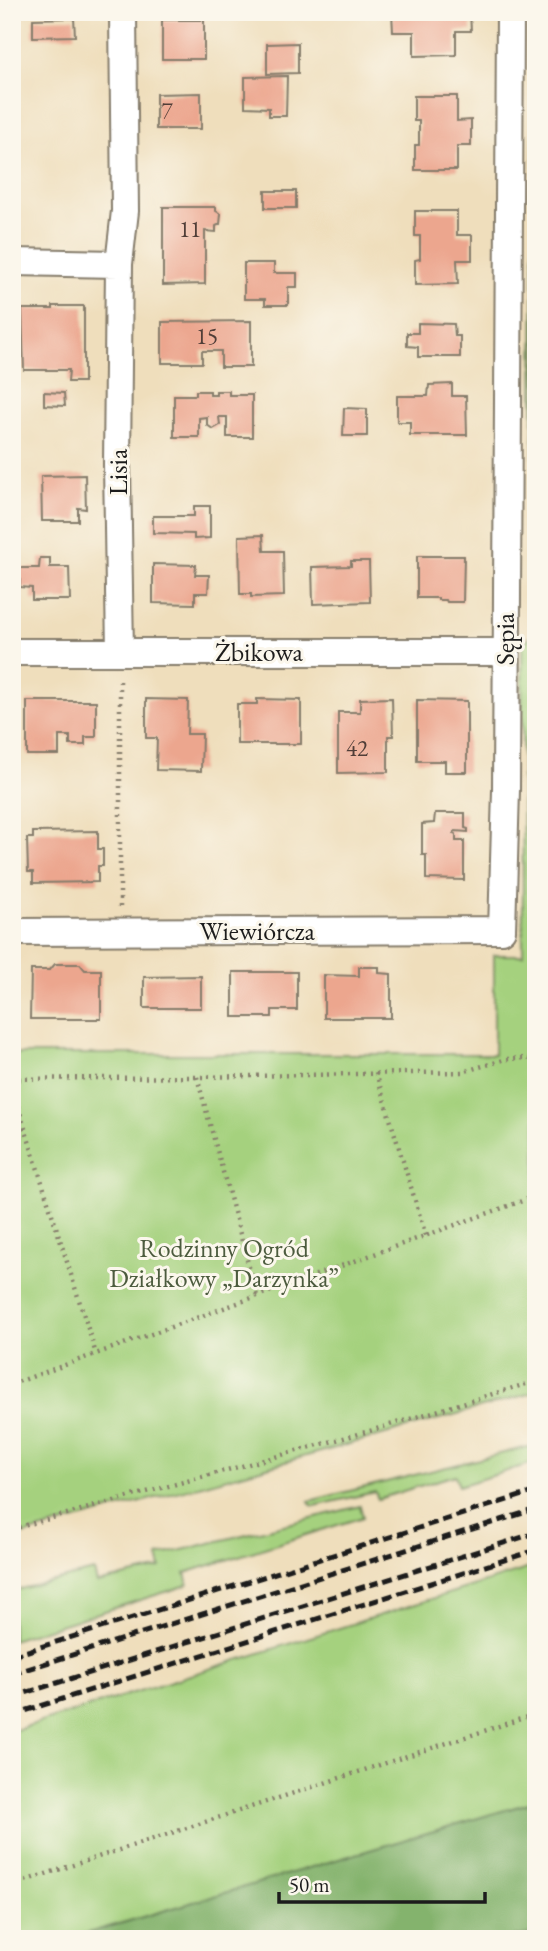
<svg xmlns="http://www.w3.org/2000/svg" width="548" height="1951" font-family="'EB Garamond',serif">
	<rect width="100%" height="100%" fill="#fbf7ec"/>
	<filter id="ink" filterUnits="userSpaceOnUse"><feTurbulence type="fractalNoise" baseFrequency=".0143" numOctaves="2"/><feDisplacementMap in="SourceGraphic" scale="14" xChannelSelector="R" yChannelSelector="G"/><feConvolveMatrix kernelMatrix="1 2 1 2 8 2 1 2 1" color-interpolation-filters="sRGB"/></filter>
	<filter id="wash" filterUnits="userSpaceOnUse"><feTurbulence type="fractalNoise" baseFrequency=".00686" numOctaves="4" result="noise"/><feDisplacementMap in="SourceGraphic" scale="28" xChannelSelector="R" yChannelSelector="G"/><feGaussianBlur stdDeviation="1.57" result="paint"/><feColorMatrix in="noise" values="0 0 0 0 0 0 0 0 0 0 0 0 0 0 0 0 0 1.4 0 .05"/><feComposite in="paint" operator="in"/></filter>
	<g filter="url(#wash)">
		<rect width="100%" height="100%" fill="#efdebc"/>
		<!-- green -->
		<path fill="#a5d17e" stroke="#60764d" stroke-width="2" d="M534 12H536V1392L12 1538V1054H494V955H523L522 645 533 634Z
			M536 1445V1462L459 1486 455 1475 378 1499 375 1492 315 1506 311 1505 309 1501Z
			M360 1506 363 1517 185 1573 188 1585 12 1640V1591L94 1571 97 1583 161 1568 158 1556Z
			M536 1566V1801L68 1939H12V1731Z"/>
		<!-- forest -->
		<path fill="#84b36d" stroke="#506844" stroke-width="2" d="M536 1801V1933L507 1939H68Z"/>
		<g id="blocks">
			<!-- building -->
			<path fill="#eca68e" d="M392 12H470L471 31H456V55L414 56V32H393Z
				M74 18 75 36 33 37V19Z
				M162 20H204V59H162Z
				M298 43V73L267 74V44Z
				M287 76 286 116H269V108L245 107V77Z
				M201 93V129H156V94Z
				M414 96H457V121L471 120V146H457V170H415V145H419V121H414Z
				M265 191H296V208H265Z
				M163 207H216V211L221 214 220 224 216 226V232L205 231V284L163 285Z
				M415 211H457V235H472V260H457L458 284 415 285V260L420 259V236H415Z
				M244 263H274V273H297V287H288V305H265V299H244Z
				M53 306H84V382H68L69 370H24L22 309H53Z
				M251 321V367H221V351H202V363H162V322Z
				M418 323 454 324 455 336H460V357H418V347L407 346V333H418Z
				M452 384V396H466L467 435H410V422H397V396H428L429 385Z
				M196 391H210V395H216V391H229V395H252V437H227V417H219L220 425 213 429 207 425V417L199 418V437H174V395H196Z
				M44 392 64 393 65 406 44 405Z
				M344 408 367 409V436H343Z
				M85 475 86 509 78 508V521H42L41 476Z
				M194 506H210V538L194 539V534L153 533V516H194Z
				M263 535 264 551H283L284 596 251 597V594H240L239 536Z
				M417 556H464L463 602H447L446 600H438V598H417Z
				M40 558H50V567H69L70 600H32V588L20 587V568H39Z
				M351 561H369L370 602 313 604 312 567 351 566Z
				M153 564 196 565 195 575H209L208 593H195V604L153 603Z
				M392 698 393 736H388V772L338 773V712H360V699Z
				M146 699 188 700 187 734H202L201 771 156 770 157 738H146Z
				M257 699 301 700V744H237V704H257Z
				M417 700 467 701V772H445V761H417Z
				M27 701H96V737H85V745H70V736H59V755H27Z
				M435 813H465V828L468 829V832L455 831 454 833 456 834V841H464V880L426 879V855H422V824L434 823Z
				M98 831V849H103V866H98V882L33 883V872H28L27 838H33V832Z
				M55 964H80L85 970H101V1019H30L31 970H50Z
				M359 967H379V973L391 974V1018H324V975L359 976Z
				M233 972H297V1010H272V1017H233Z
				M201 976V1008H144V977Z"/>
		</g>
	</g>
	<g filter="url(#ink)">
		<use href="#blocks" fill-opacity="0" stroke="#867d6c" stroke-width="2"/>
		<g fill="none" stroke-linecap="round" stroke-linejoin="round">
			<!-- minor casing -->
			<g stroke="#867d6c" stroke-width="30">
				<path id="minor" d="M12 262 119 264
					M12 652H505
					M120 652 117 464 119 264 125 211 123 12
					M12 932 502 930 506 790 510 12"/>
			</g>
			<!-- path -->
			<path stroke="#867d6c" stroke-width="4.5" stroke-dasharray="2 5" stroke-linecap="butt" d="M120 907V677
				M376 1073 426 1236
				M197 1077 257 1296
				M12 1079 197 1077 462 1072 507 1059 527 1058 536 1061
				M12 1087 96 1354
				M12 1384 536 1196
				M12 1529 373 1430 536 1381
				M12 1885 536 1714"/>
			<!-- minor -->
			<use href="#minor" stroke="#fff" stroke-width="26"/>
			<!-- rail -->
			<path stroke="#1c1c1c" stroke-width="5" stroke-dasharray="10 5" stroke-linecap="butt" d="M12 1656 536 1491
				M12 1674 536 1509
				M12 1697 536 1533
				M12 1715 536 1550"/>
		</g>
	</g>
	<g text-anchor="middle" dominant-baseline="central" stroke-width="6" stroke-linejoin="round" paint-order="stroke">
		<!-- number labels -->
		<g font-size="23" fill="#503e38">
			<text x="167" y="111">7</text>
			<text x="190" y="229">11</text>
			<text x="207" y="336">15</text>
			<text x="357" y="748">42</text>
		</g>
		<!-- street labels -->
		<g font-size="26" fill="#1c1c1c" stroke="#fbf7ec">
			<text transform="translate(118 472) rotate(-90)">Lisia</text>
			<text transform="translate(505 639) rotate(-90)">Sępia</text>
			<text x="259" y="652">Żbikowa</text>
			<text x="257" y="931">Wiewiórcza</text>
		</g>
		<!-- park labels -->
		<g font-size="26" fill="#4c5b3e" stroke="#fbf7ec">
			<text x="224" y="1248">Rodzinny Ogród<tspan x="224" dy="30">Działkowy „Darzynka”</tspan></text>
		</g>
	</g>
	<!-- margin -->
	<rect width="548" height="1951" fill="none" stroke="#fbf7ec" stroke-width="42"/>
	<!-- scale -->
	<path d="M279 1892v10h206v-10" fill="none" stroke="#1c1c1c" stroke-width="3.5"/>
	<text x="289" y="1892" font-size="21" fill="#1c1c1c" stroke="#fbf7ec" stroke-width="5" paint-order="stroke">50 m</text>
</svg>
